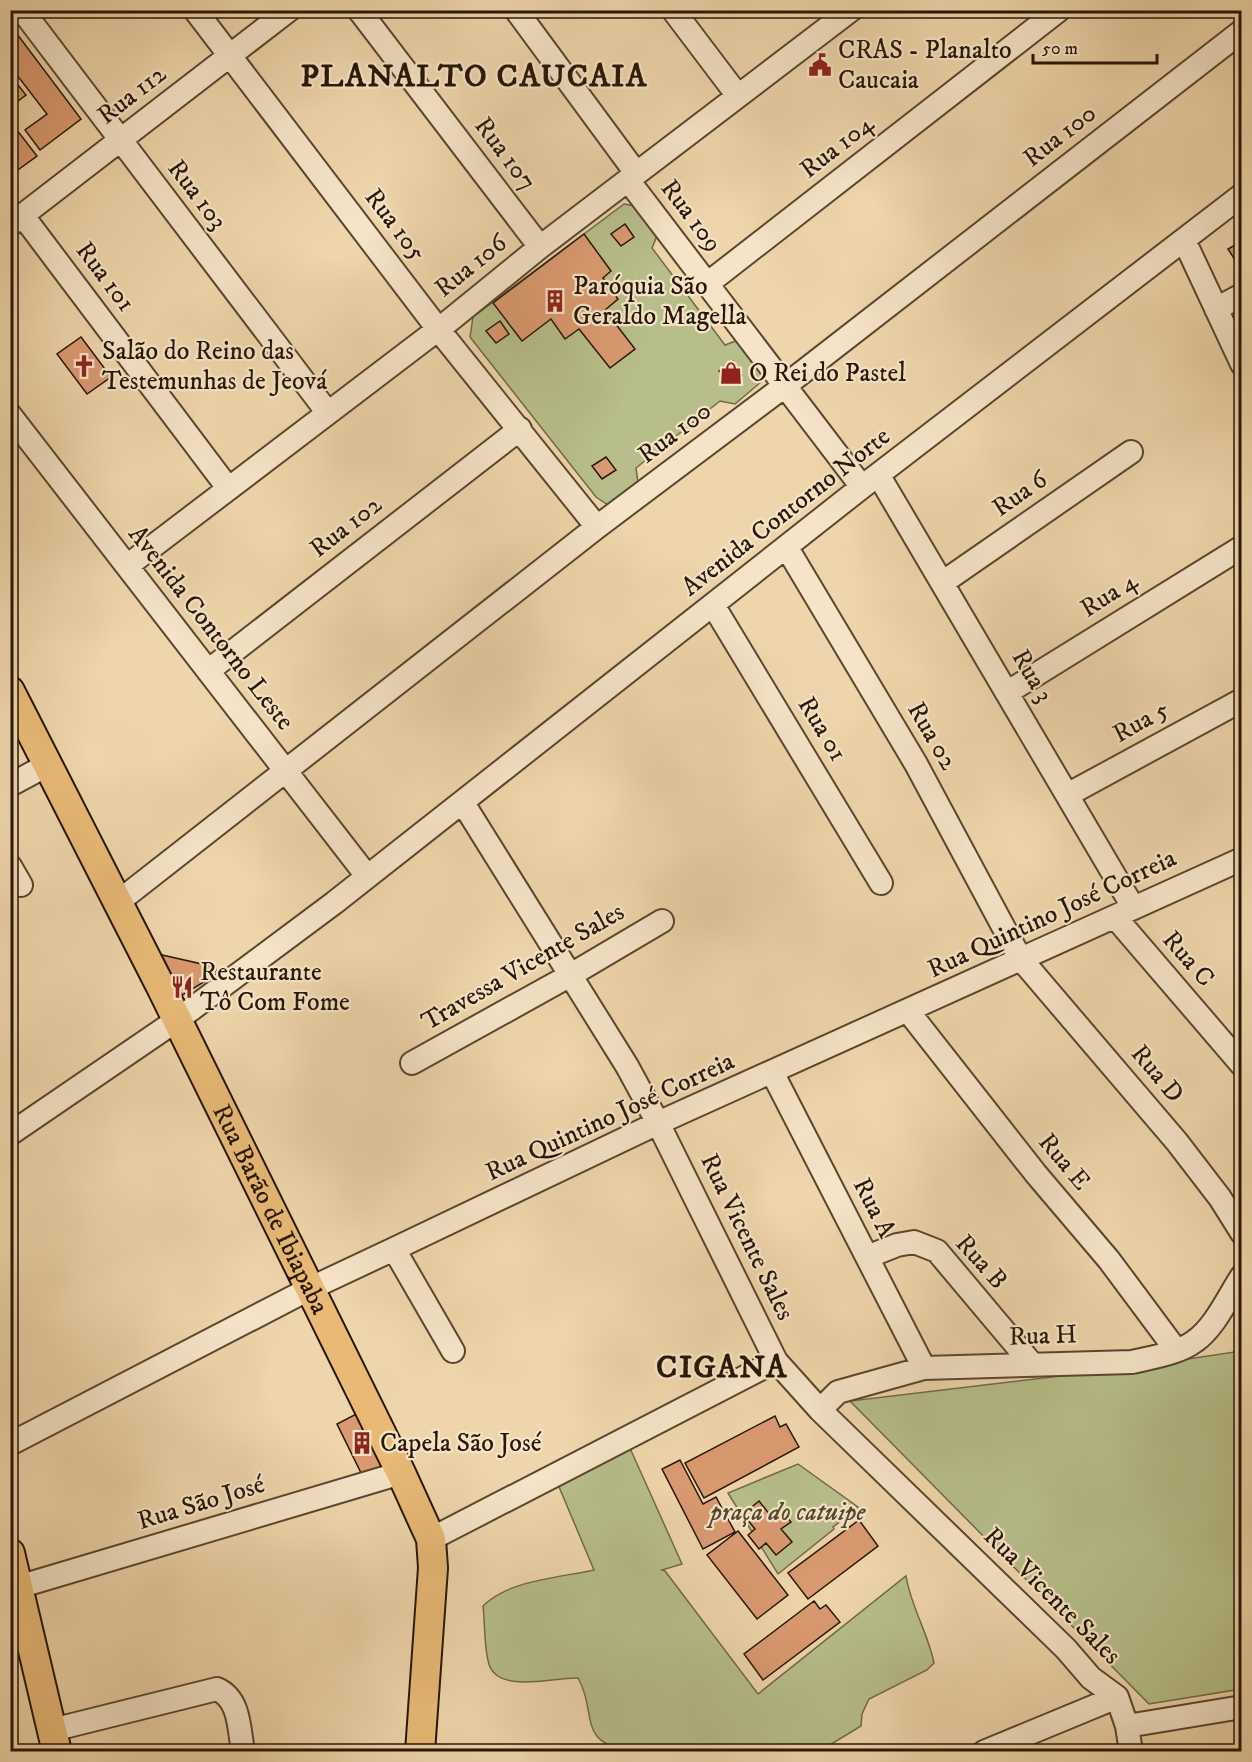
<svg xmlns="http://www.w3.org/2000/svg" width="1252" height="1762" font-family="'IM FELL DW Pica',serif">
	<rect width="100%" height="100%" fill="#efd5ab"/>
	<filter id="stains"><feTurbulence type="fractalNoise" baseFrequency=".00333" numOctaves="4"/><feColorMatrix values="0 0 0 0 .2 0 0 0 0 .09 0 0 0 0 .02 0 0 0 .5 -.17"/></filter>
	<radialGradient id="worn" r=".72"><stop offset=".6" stop-color="#630" stop-opacity="0"/><stop offset="1" stop-color="#630" stop-opacity=".3"/></radialGradient>
	<!-- green -->
	<path fill="#b7be8a" stroke="#6f6a47" stroke-width="1.5" d="M624 204 641 207 659 231 652 248 725 345 741 339 762 367 761 382 735 404 720 401 636 468 638 483 608 505 596 497 470 337 473 317Z
		M1241 1351V1689L1149 1704 850 1401 1127 1368Z
		M629 1446 682 1564 662 1570 665 1571 758 1694 906 1576C911 1607 928 1633 934 1663L927 1670 869 1699 862 1714 861 1726 820 1751H628C576 1741 598 1713 578 1678 555 1677 501 1693 490 1667 484 1654 485 1622 483 1606 509 1580 558 1578 594 1570L557 1482Z
		M798 1464 858 1507 833 1527 834 1529 778 1574 728 1493Z"/>
	<!-- building -->
	<path fill="#da9a71" stroke="#271704" stroke-width="1.5" d="M14 30 81 119 40 150 25 130 47 114 10 66V32Z
		M10 75 26 95 10 107Z
		M10 121 37 156 15 172 10 166Z
		M625 224 634 237 621 246 611 234Z
		M584 234 611 271 603 278 618 299 605 310 635 349 610 368 579 329 565 339 551 319 522 341 493 303Z
		M1242 241V271L1228 249Z
		M500 321 509 334 496 343 486 331Z
		M81 337 111 377 87 394 57 354Z
		M733 361 742 375 729 384 719 371Z
		M606 457 616 470 602 479 592 466Z
		M149 952 215 967 217 974 176 999Z
		M362 1411 384 1473 363 1477 337 1424Z
		M775 1416 780 1427 786 1424 799 1447 704 1498 685 1463Z
		M680 1460 703 1504 716 1497 735 1532 703 1549 662 1469Z
		M759 1501 770 1515 780 1508 791 1522 781 1529 792 1542 776 1555 766 1543 759 1549 748 1535 755 1529 743 1514Z
		M859 1520 878 1546 808 1599 788 1573Z
		M738 1531 788 1595 757 1619 707 1555Z
		M814 1601 820 1609 826 1605 840 1622 763 1680 744 1654Z"/>
	<g fill="none" stroke-linecap="round" stroke-linejoin="round">
		<!-- minor casing -->
		<g stroke="#59462e" stroke-width="26">
			<path id="minor" d="M22 10 328 413
				M195 10 438 329 597 527
				M359 10 540 247
				M516 10 636 173
				M673 10 738 96
				M628 180 862 487
				M23 216 228 488
				M10 225 289 10
				M1184 240 1242 364
				M707 284 1059 10
				M1216 309 1242 295
				M10 415 367 876
				M879 476 1133 907
				M787 548 916 764 1020 958 1177 1142 1220 1198 1242 1233
				M127 566 449 321 540 247 851 10
				M942 583 1131 452
				M713 605 881 883
				M208 671 520 429
				M1008 692 1242 547
				M10 785 49 764
				M1069 794 1242 700
				M463 803 627 1066 658 1123 776 1361 820 1410 1066 1649 1091 1678 1117 1697 1127 1726 1131 1752
				M10 866 21 885
				M118 902 597 527 786 385 1242 31
				M1115 917 1242 1065
				M908 1011 1036 1174 1109 1260 1176 1350
				M412 1063 569 976 662 921
				M773 1074 924 1368
				M10 1134 177 1020 334 903 862 487 1242 195
				M394 1249 453 1351
				M867 1257 897 1245 914 1242 937 1251 1032 1364
				M820 1410 838 1392 924 1368 1132 1362C1152 1357 1178 1354 1195 1341 1215 1327 1228 1297 1242 1276
				M10 1444 309 1289 394 1249 658 1123 1242 859
				M431 1539 776 1361
				M18 1587 401 1473
				M1127 1726 1242 1707
				M52 1730 217 1689C240 1699 239 1729 243 1752
				M984 1752 1117 1697"/>
		</g>
		<!-- major casing -->
		<g stroke="#271704" stroke-width="32">
			<g id="major">
				<path id="s1" d="M10 691 161 987 401 1473 431 1539 433 1568 420 1752"/>
				<path d="M10 1553 57 1752"/>
			</g>
		</g>
		<!-- minor -->
		<use href="#minor" stroke="#f5e4c8" stroke-width="22"/>
		<!-- major -->
		<use href="#major" stroke="#e8ba76" stroke-width="28"/>
	</g>
	<!-- icons -->
	<defs>
		<g id="civic-bare" transform="scale(1.8)"><path d="M-.6-6.5H3V-4.5H.6V-3L4-1V1h2V6H-6V1h2V-1L-.6-3ZM-1.2 2.5V6h2.4V2.5Z" fill="#8f2418" stroke="#f5e4c8" stroke-width="2.5" paint-order="stroke"/></g>
		<g id="building-bare" transform="scale(1.8)"><path d="M-4-6H4V6H1V3H-1V6H-4ZM-2.5-4.3h1.7v1.8h-1.7ZM.8-4.3h1.7v1.8H.8ZM-2.5-1h1.7V.8h-1.7ZM.8-1h1.7V.8H.8Z" fill="#8f2418" stroke="#f5e4c8" stroke-width="2.5" paint-order="stroke"/></g>
		<g id="church-bare" transform="scale(1.8)"><path d="M-1.2-6h2.4v3.5h3.3v2.4h-3.3V6h-2.4V-.1h-3.3v-2.4h3.3Z" fill="#8f2418" stroke="#f5e4c8" stroke-width="2.5" paint-order="stroke"/></g>
		<g id="shop-bare" transform="scale(1.8)"><path d="M-5-2.5h2.3a2.7 3.5 0 0 1 5.4 0H5L5.5 6h-11ZM-1.5-2.5h3a1.5 2.3 0 0 0-3 0Z" fill="#8f2418" stroke="#f5e4c8" stroke-width="2.5" paint-order="stroke"/></g>
		<g id="restaurant-bare" transform="scale(1.8)"><path d="M-5-6h1v4h1v-4h1v4h1v-4h1v5L-1.5 .5V6h-2V.5L-5-1ZM5-6V6H3V1.5H1.5Q1.5-4 5-6Z" fill="#8f2418" stroke="#f5e4c8" stroke-width="2.5" paint-order="stroke"/></g>
	</defs>
	<g fill-rule="evenodd">
		<use href="#civic-bare" x="820" y="65"/>
		<use href="#building-bare" x="555" y="301"/>
		<use href="#church-bare" x="84" y="366"/>
		<use href="#shop-bare" x="731" y="373"/>
		<use href="#restaurant-bare" x="182" y="987"/>
		<use href="#building-bare" x="362" y="1443"/>
	</g>
	<g text-anchor="middle" dominant-baseline="central" stroke-width="4.5" stroke-linejoin="round" paint-order="stroke">
		<!-- poi labels -->
		<g font-size="26" fill="#271704" stroke="#f5e4c8" text-anchor="start">
			<text x="838" y="50">CRAS - Planalto<tspan x="838" dy="30">Caucaia</tspan></text>
			<text x="573" y="286">Paróquia São<tspan x="573" dy="30">Geraldo Magella</tspan></text>
			<text x="102" y="351">Salão do Reino das<tspan x="102" dy="30">Testemunhas de Jeová</tspan></text>
			<text x="749" y="373">O Rei do Pastel</text>
			<text x="200" y="972">Restaurante<tspan x="200" dy="30">Tô Com Fome</tspan></text>
			<text x="380" y="1443">Capela São José</text>
		</g>
		<!-- street labels -->
		<g font-size="26" fill="#271704" stroke="#f5e4c8">
			<text transform="translate(132 95) rotate(-38)">Rua 112</text>
			<text transform="translate(1060 136) rotate(-38)">Rua 100</text>
			<text transform="translate(837 147) rotate(-38)">Rua 104</text>
			<text transform="translate(505 154) rotate(53)">Rua 107</text>
			<text transform="translate(197 195) rotate(53)">Rua 103</text>
			<text transform="translate(691 216) rotate(53)">Rua 109</text>
			<text transform="translate(395 225) rotate(53)">Rua 105</text>
			<text transform="translate(471 266) rotate(-39)">Rua 106</text>
			<text transform="translate(105 277) rotate(53)">Rua 101</text>
			<text transform="translate(675 433) rotate(-37)">Rua 100</text>
			<text transform="translate(1020 494) rotate(-35)">Rua 6</text>
			<text transform="translate(786 512) rotate(-38)">Avenida Contorno Norte</text>
			<text transform="translate(346 527) rotate(-38)">Rua 102</text>
			<text transform="translate(1109 595) rotate(-32)">Rua 4</text>
			<text transform="translate(211 628) rotate(52)">Avenida Contorno Leste</text>
			<text transform="translate(1032 676) rotate(60)">Rua 3</text>
			<text transform="translate(1141 722) rotate(-29)">Rua 5</text>
			<text transform="translate(822 729) rotate(59)">Rua 01</text>
			<text transform="translate(932 736) rotate(60)">Rua 02</text>
			<text transform="translate(1052 914) rotate(-25)">Rua Quintino José Correia</text>
			<text transform="translate(1188 959) rotate(49)">Rua C</text>
			<text transform="translate(523 967) rotate(-30)">Travessa Vicente Sales</text>
			<text transform="translate(1157 1074) rotate(50)">Rua D</text>
			<text transform="translate(610 1117) rotate(-25)">Rua Quintino José Correia</text>
			<text transform="translate(1064 1162) rotate(50)">Rua E</text>
			<text transform="translate(874 1208) rotate(63)">Rua A</text>
			<text stroke="none"><textPath href="#s1" startOffset="580">Rua Barão de Ibiapaba</textPath></text>
			<text transform="translate(747 1237) rotate(64)">Rua Vicente Sales</text>
			<text transform="translate(981 1262) rotate(48)">Rua B</text>
			<text transform="translate(1043 1336) rotate(-2)">Rua H</text>
			<text transform="translate(201 1503) rotate(-17)">Rua São José</text>
			<text transform="translate(1052 1596) rotate(45)">Rua Vicente Sales</text>
		</g>
		<!-- park labels -->
		<g font-size="26" font-style="italic" fill="#52492c" stroke="#f5e4c8">
			<text x="788" y="1512">praça do catuipe</text>
		</g>
		<!-- district labels -->
		<g font-size="32" font-weight="bold" letter-spacing="1.5" fill="#271704" stroke="#f5e4c8">
			<text x="474" y="77">PLANALTO CAUCAIA</text>
			<text x="722" y="1368">CIGANA</text>
		</g>
	</g>
	<!-- margin -->
	<rect width="1252" height="1762" fill="none" stroke="#efd5ab" stroke-width="36"/>
	<rect x="12" y="12" width="1228" height="1738" fill="none" stroke="#271704" stroke-width="3"/>
	<rect x="18" y="18" width="1216" height="1726" fill="none" stroke="#271704" stroke-width="1.5"/>
	<!-- scale -->
	<path d="M1033 54v9h124v-9" fill="none" stroke="#271704" stroke-width="3"/>
	<text x="1042" y="54" font-size="18" fill="#271704" stroke="#f5e4c8" stroke-width="4.5" paint-order="stroke">50 m</text>
	<rect width="100%" height="100%" filter="url(#stains)"/>
	<rect width="100%" height="100%" fill="url(#worn)"/>
</svg>
